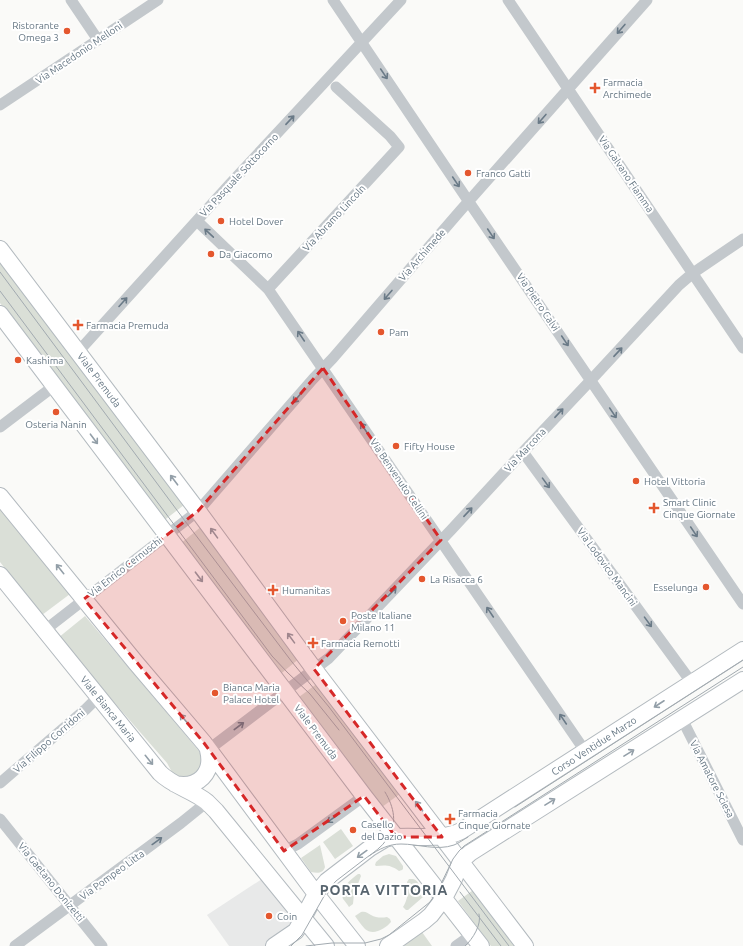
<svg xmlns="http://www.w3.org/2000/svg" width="743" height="946" font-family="Ubuntu,sans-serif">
	<rect width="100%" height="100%" fill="#fafaf8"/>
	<!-- built -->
	<path fill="#e8e9e9" d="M268 875 303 915 272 946H229L207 915Z"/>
	<!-- green -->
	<path fill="#dadfd7" d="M0 261 184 505 162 522 0 303Z
		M0 507 70 594 42 615 0 562Z
		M202 526 300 658 278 676 180 544Z
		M85 616 199 751C204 760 201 773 190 776 187 777 183 777 180 778L173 774 167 763 58 638Z
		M318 683 401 793 382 807 299 697Z
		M341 829 353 846 335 859 323 842Z
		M320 845 325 867C323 874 317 873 311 872L301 858Z
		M389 854 396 856 403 866V869L402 870 399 871C391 865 386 865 376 866L375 865 376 862 383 856Z
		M358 874H360L361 876 354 894 353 904 349 907C347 904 345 901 343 899 339 889 351 879 358 874Z
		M409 879C411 879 412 879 413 879 419 880 423 892 423 897L408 910H406L403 907C409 897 407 893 407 882Z
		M476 888 518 946H491L458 901Z
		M361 912C366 911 367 913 371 915 376 918 382 918 387 917L390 919 391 922C385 929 373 936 365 929 361 925 358 920 355 916Z
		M422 932 432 946H405L404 945Z"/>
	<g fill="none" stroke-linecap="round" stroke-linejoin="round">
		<!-- secondary casing -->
		<g stroke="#b3babf" stroke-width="18">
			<path id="secondary" d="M0 249 198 511 314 669 525 946
				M0 314 364 796 481 946
				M0 496 136 663 204 743 316 894 357 946
				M0 575 160 773C173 786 192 790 207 802 210 805 213 808 216 811L326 946
				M175 784C198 789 214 773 208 750
				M274 946 296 931 316 894 327 881 370 848 385 839 388 838C412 834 439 842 461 831L743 650
				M388 946 397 940 424 921 431 915 444 898 454 879 461 861 470 853 743 680"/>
		</g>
		<!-- street -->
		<path stroke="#c3c8cc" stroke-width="11" d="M71 0 98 40
			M333 0 469 202 743 604
			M508 0 743 348
			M0 105 158 0
			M197 221 268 289 585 751
			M268 289 399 147 390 136 336 87
			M78 352 230 184 401 0
			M0 427 54 386
			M523 452 692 683
			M45 630 198 511 313 379 333 358 460 211 647 0
			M682 719 743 840
			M208 750 329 658 452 529 523 452 591 380 679 285 693 273 743 239
			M0 783 86 709 98 697
			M0 819 102 946
			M284 851 298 844 364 796
			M15 946 181 823 207 802
			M456 946 473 934"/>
		<!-- secondary -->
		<use href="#secondary" stroke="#fff" stroke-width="16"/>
		<!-- tram -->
		<path stroke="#a2aab0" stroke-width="1" d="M0 272 185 521 292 662 329 707 509 946
			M0 291 272 656 287 672 310 694 339 730
			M515 807 743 660
			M369 856C379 849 389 844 401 844 418 844 437 851 454 845 459 843 463 840 468 837
			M460 892 501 946
			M291 946 302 935 327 891 336 881C346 873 356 866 366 858 373 853 382 847 387 839 398 824 394 807 385 792
			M306 946 332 943H365L381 939 389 935 430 902 438 890 453 859 459 851 464 846 743 667
			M465 946C473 939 482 924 479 914"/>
	</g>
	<!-- one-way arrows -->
	<defs><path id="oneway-shaft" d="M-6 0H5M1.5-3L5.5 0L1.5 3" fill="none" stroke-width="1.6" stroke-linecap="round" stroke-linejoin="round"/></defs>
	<g stroke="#6a7a87">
		<use href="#oneway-shaft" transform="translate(621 29) rotate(131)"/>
		<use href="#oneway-shaft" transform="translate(384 74) rotate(56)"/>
		<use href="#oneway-shaft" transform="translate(542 119) rotate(131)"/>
		<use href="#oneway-shaft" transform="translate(290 120) rotate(-47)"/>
		<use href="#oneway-shaft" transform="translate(456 182) rotate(56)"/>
		<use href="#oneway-shaft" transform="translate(209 233) rotate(-137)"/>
		<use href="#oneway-shaft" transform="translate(491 234) rotate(56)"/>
		<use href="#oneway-shaft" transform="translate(388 295) rotate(131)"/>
		<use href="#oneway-shaft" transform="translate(123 302) rotate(-48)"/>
		<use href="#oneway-shaft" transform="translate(301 336) rotate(-124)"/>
		<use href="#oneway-shaft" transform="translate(565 341) rotate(56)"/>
		<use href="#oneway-shaft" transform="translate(618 352) rotate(-47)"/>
		<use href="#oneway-shaft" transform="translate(297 398) rotate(131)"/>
		<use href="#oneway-shaft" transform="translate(559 413) rotate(-47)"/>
		<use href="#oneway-shaft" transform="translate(613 413) rotate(56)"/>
		<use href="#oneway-shaft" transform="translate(364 428) rotate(-124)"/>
		<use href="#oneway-shaft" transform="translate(546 483) rotate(54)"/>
		<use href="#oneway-shaft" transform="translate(468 512) rotate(-47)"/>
		<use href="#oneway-shaft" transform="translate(694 532) rotate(56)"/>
		<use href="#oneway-shaft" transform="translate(392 592) rotate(-46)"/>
		<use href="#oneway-shaft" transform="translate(490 612) rotate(-124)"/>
		<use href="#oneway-shaft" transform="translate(648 622) rotate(54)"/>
		<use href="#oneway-shaft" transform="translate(563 719) rotate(-124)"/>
		<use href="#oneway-shaft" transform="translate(239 726) rotate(-37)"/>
		<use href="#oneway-shaft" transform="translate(332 819) rotate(144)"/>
		<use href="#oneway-shaft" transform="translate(157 841) rotate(-36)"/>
	</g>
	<g stroke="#939fa8">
		<use href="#oneway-shaft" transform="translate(94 439) rotate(53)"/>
		<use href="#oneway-shaft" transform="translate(174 480) rotate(-127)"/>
		<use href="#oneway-shaft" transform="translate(214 533) rotate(-126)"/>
		<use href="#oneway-shaft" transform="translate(60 569) rotate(-129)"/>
		<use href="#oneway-shaft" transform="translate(199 577) rotate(53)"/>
		<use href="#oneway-shaft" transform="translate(291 638) rotate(-126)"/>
		<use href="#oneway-shaft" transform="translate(659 704) rotate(147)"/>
		<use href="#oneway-shaft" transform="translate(184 719) rotate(-130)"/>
		<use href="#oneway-shaft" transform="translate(629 753) rotate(-32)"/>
		<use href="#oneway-shaft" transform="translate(149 760) rotate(51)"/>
		<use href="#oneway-shaft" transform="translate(550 802) rotate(-32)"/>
		<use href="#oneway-shaft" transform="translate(419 806) rotate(-127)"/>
		<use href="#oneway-shaft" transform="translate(362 854) rotate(144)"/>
	</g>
	<!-- marked area -->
	<path fill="#d62828" fill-opacity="0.2" stroke="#d62828" stroke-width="3" stroke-dasharray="8 5" stroke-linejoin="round" d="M323 368 441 540 314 669 442 837H396L364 796 284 851 204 743 84 599 198 511Z"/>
	<!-- markers -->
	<g fill="#e4572e" stroke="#fff" stroke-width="1.5">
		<circle cx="67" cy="31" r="4"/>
		<path d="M593 82h4v4h4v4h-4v4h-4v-4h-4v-4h4z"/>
		<circle cx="468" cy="173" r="4"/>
		<circle cx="221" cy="221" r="4"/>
		<circle cx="211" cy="254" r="4"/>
		<path d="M76 319h4v4h4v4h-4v4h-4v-4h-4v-4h4z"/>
		<circle cx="381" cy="332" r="4"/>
		<circle cx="18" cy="360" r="4"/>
		<circle cx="56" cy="412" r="4"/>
		<circle cx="396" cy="446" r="4"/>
		<circle cx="636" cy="481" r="4"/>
		<path d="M652 502h4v4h4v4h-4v4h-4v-4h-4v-4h4z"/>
		<circle cx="422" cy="579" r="4"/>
		<circle cx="706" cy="587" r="4"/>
		<path d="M271 584h4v4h4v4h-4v4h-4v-4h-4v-4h4z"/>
		<circle cx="343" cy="621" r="4"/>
		<path d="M311 637h4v4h4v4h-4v4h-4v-4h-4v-4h4z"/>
		<circle cx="215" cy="693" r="4"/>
		<path d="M448 813h4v4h4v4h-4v4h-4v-4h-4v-4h4z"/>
		<circle cx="353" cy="830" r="4"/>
		<circle cx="269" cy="916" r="4"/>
	</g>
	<g text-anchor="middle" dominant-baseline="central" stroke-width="4" stroke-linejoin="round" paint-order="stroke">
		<!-- poi labels -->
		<g font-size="10" fill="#657683" stroke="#fff" text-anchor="start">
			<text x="59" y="25" text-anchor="end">Ristorante<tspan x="59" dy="12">Omega 3</tspan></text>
			<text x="603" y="82">Farmacia<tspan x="603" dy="12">Archimede</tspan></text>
			<text x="476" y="173">Franco Gatti</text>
			<text x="229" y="221">Hotel Dover</text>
			<text x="219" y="254">Da Giacomo</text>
			<text x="86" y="325">Farmacia Premuda</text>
			<text x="389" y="332">Pam</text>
			<text x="26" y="360">Kashima</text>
			<text x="56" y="424" text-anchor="middle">Osteria Nanin</text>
			<text x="404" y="446">Fifty House</text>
			<text x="644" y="481">Hotel Vittoria</text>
			<text x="663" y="502">Smart Clinic<tspan x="663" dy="12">Cinque Giornate</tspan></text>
			<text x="430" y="579">La Risacca 6</text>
			<text x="698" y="587" text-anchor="end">Esselunga</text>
			<text x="282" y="590">Humanitas</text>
			<text x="351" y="615">Poste Italiane<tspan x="351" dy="12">Milano 11</tspan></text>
			<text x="321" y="643">Farmacia Remotti</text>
			<text x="223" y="687">Bianca Maria<tspan x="223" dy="12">Palace Hotel</tspan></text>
			<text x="458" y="813">Farmacia<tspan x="458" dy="12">Cinque Giornate</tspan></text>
			<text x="361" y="824">Casello<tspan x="361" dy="12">del Dazio</tspan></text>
			<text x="277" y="916">Coin</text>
		</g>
		<!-- street labels -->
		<g font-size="10" fill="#657683" stroke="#fff">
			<text transform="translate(79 53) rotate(-34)">Via Macedonio Melloni</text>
			<text transform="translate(626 174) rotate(56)">Via Galvano Fiamma</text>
			<text transform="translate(239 175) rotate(-47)">Via Pasquale Sottocorno</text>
			<text transform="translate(334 218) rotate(-47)">Via Abramo Lincoln</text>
			<text transform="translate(422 255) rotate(-49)">Via Archimede</text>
			<text transform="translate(538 302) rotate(56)">Via Pietro Calvi</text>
			<text transform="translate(99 380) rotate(53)">Viale Premuda</text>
			<text transform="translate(525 450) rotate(-47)">Via Marcona</text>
			<text transform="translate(399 479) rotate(56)">Via Benvenuto Cellini</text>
			<text transform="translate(125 567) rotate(-38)">Via Enrico Cernuschi</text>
			<text transform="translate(607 567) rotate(54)">Via Lodovico Mancini</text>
			<text transform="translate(108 709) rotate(51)">Viale Bianca Maria</text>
			<text transform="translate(316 732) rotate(53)">Viale Premuda</text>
			<text transform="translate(49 741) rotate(-41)">Via Filippo Corridoni</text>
			<text transform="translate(594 746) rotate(-33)">Corso Ventidue Marzo</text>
			<text transform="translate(712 779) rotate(63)">Via Amatore Sciesa</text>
			<text transform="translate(112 875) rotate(-36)">Via Pompeo Litta</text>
			<text transform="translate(51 882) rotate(51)">Via Gaetano Donizetti</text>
		</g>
		<!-- district labels -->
		<g font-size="14" font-weight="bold" letter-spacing="1" fill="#57646e" stroke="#fff">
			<text x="384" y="890">PORTA VITTORIA</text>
		</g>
	</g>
</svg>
